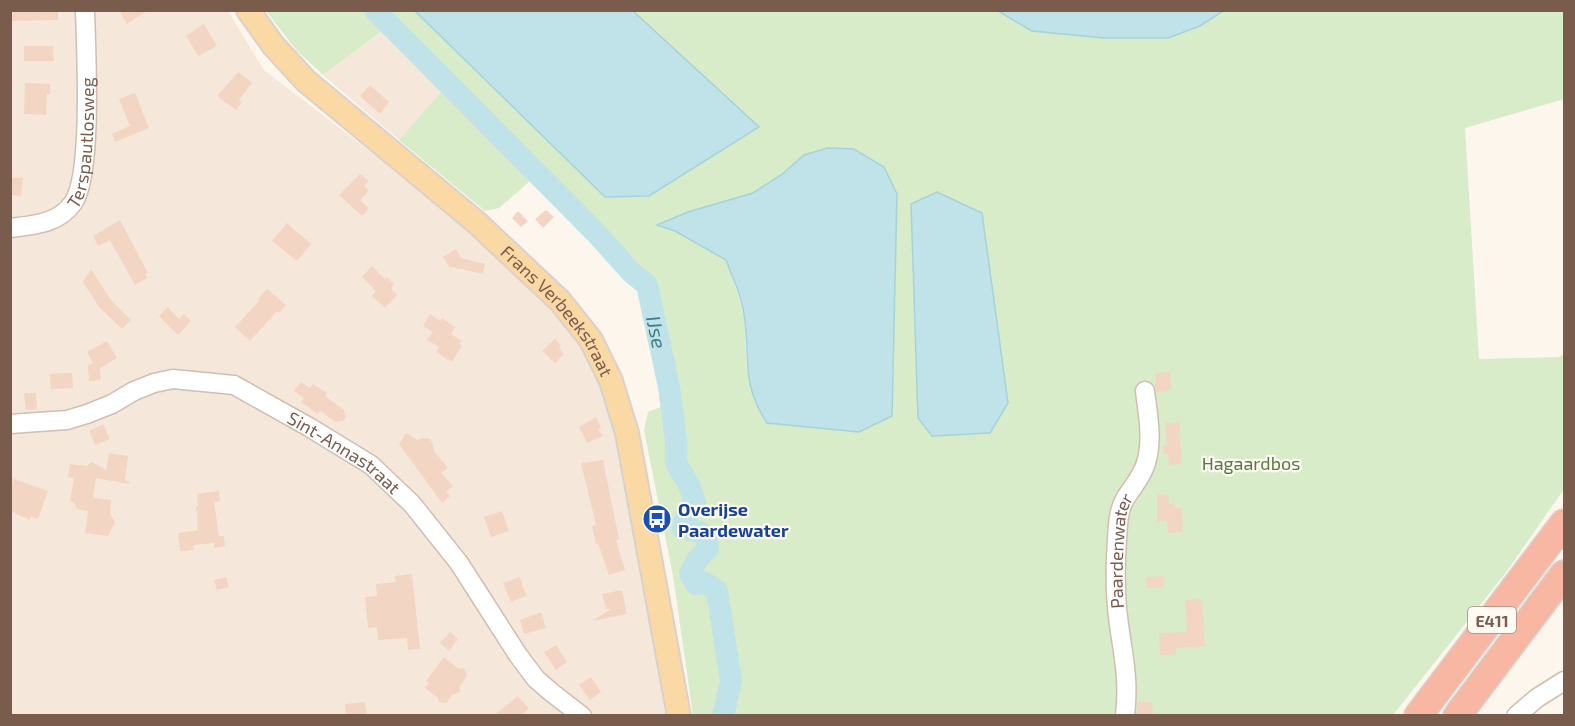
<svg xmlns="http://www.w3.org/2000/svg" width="1575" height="726" font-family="'Exo 2',sans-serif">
	<rect width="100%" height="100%" fill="#fdf6ec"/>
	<!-- residential -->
	<path fill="#f5e8da" d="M10 11H228L264 70 461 221 580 339 624 439 666 715H11Z
		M390 25 448 84 399 140 323 75Z"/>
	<!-- green -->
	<path fill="#d8ecc9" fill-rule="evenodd" d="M998 10 1032 31 1200 26 1223 11H1564V99L1465 128 1479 359 1559 357 1564 354V489L1507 571 1393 715H693L673 576 644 430 648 412 671 403 647 285 632 273 596 233 538 174 499 208 485 211 399 140 448 84 390 25 323 75 297 51 266 11H415L605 197 759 127 633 11ZM804 155 747 372 744 312 726 260 675 231 658 225 688 212 753 193 781 175Z"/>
	<!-- water -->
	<path fill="#bfe3e8" stroke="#a5d3da" stroke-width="1.5" d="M415 11H633L759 127 649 196 605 197Z
		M998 11H1223L1200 26 1168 38H1104L1032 31Z
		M828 148 854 149 884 167 897 194 892 416 859 432 767 423C740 382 751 358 744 314 742 296 732 277 726 260L675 231 657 225 688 212 753 193 781 175 804 155Z
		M937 192 982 213 1008 403 990 433 932 436 918 418 911 204Z"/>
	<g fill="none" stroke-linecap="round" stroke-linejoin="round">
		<!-- river -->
		<path stroke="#bfe3e8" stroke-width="22" id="s1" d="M375 10 596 233 632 273 647 285 669 387 676 441V463L689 485 695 502 687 511 683 528 700 532 707 538 708 548 697 560 690 574 696 584 705 583 717 591 731 681 723 716"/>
	</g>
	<!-- building -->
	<path fill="#f3d5c3" d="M10 10H58V20L10 21Z
		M119 10H148L127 24Z
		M204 24 217 46 198 56 186 36Z
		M24 46H53L54 61H24Z
		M238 72 252 83 239 100 242 102 236 110 217 96Z
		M25 83 50 84V94H47L46 115 24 114Z
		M370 85 389 102 380 114 360 96Z
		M135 93 149 128 115 142 112 134 130 126 119 99Z
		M360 174 369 181 364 186 368 190 367 193 360 200 369 208 362 216 339 195Z
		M10 178H23L21 196 10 195Z
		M546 210 554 217 543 228 535 219Z
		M518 211 528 221 521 227 512 218Z
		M120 220 148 273 145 274 147 278 135 285 110 240 98 246 93 236Z
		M287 223 311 244 297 261 272 241Z
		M456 249 461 258 485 264 483 274 453 267 450 268 443 257Z
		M372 266 385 279 387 277 394 284 391 288 397 295 385 308 372 296 376 291 362 277Z
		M91 269 111 300 131 320 122 329 99 307 83 282Z
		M267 289 286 305 279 313 277 311 250 341 235 327 260 300 258 299Z
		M168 307 179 319 184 314 191 321 178 335 159 316Z
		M430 314 440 321 442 318 455 327 451 334 462 341 459 344 462 346 452 362 436 352 439 347 427 340 433 332 423 326Z
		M555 339 561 345 559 348 564 354 555 363 542 351Z
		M107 341 117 358 100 368 101 380 89 381 88 366 93 363 87 352Z
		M1170 372 1171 390 1156 392 1155 373Z
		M64 373H72L73 388 51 389 50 374Z
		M301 382 310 388 313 384 327 393 325 396 344 410 346 417 343 421 336 422 320 411 318 414 301 402 304 398 294 391Z
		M24 393H36L37 409 26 410Z
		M596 417 601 428 598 430 603 436 587 443 579 427Z
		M1179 422 1182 464 1169 465 1168 455H1163V445H1167L1165 423Z
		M103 424 110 439 95 445 89 431Z
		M406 433 417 440 424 438 430 439 433 444 434 451 448 468 441 473 453 486 446 492 450 496 442 503 399 444Z
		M109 453 128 456 125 480 129 482V484L96 478 93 498 111 500 110 514 115 522 108 536 85 533 88 511 77 509 74 502 70 501 74 478 68 477 70 464 87 466 92 462 106 470Z
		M603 460 619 539 616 540 625 570 609 575 598 543 596 544 592 526 596 525 581 463Z
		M14 479 48 491 38 519 31 517 30 520 10 511V491Z
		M219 491 220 501 214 502 219 536H224L225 546 214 548V543L193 545 194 550 180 551 178 533 198 530 196 506H198L197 494Z
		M1168 494 1169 504H1175V508H1182L1183 532 1168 533 1167 521 1157 522V495Z
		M502 511 509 531 491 537 484 517Z
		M412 574 420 649 408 650 407 638 378 640 377 627 368 628 365 597 377 596 376 584 396 582 395 576Z
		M1164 576V587L1147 588 1146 577Z
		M226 577 229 587 217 590 214 580Z
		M520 577 526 596 511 602 503 583Z
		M622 590 627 614 592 621 611 609H606L602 594Z
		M1202 599 1205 646 1176 648V654L1160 655 1159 633 1187 632 1185 600Z
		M541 612 546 628 524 634 520 620Z
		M450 632 458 639 449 651 440 643Z
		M556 645 567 662 556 670 544 652Z
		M444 657 459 669 464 668 467 676 460 686V692L452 695 446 703 439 702 438 698 425 688 429 683 426 681Z
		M591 677 601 692 590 700 579 685Z
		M518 696 529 709 520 716H493Z
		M365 702 367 716H346L345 704Z
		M1137 702H1152L1153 716H1137Z"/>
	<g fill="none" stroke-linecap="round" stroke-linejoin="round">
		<!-- minor casing -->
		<g stroke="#d1beb0" stroke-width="21">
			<g id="minor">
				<path id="s2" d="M10 228C34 225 58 224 73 203 93 175 86 49 85 10"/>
				<path id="s3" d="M10 424 67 420 87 414 112 404 134 391 154 383 173 379 234 385 309 427 371 465 412 504 459 563 518 655 536 679 551 692 582 716"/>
				<path id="s4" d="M1125 716C1129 680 1124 660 1119 625 1115 597 1115 567 1117 539 1118 525 1118 511 1125 499 1132 487 1142 477 1146 463 1153 440 1148 415 1145 391"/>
				<path d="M1516 716 1537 698 1564 681"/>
			</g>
		</g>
		<!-- major casing -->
		<g stroke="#dad1cd" stroke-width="26">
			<g id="major">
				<path id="s5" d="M248 10 273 45 306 81 476 222 560 301 591 340 611 381 627 433 679 716"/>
			</g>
		</g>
		<!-- highway casing -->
		<g stroke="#dad1cd" stroke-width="30">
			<path id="highway" d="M1418 716 1564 523
				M1457 716 1564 574"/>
		</g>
		<!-- minor -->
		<use href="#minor" stroke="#fff" stroke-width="18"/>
		<!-- major -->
		<use href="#major" stroke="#fbd9a5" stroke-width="22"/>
		<!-- highway -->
		<use href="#highway" stroke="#f7b7a3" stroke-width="27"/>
	</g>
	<!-- icons -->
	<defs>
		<g id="bus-disc" transform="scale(1.5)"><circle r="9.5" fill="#1a4fb4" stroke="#fffaf3"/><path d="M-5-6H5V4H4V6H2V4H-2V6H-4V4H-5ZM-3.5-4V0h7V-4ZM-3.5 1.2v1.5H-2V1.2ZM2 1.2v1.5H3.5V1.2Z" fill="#fff"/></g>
	</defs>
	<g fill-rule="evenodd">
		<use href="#bus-disc" x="657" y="519"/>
	</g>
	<g text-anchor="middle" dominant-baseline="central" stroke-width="4.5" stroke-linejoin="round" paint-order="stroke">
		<!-- shield labels -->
		<rect fill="#fffaf3" stroke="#a28b7f" stroke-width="1.5" x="1468" y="607" width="48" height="26" rx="4.5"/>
		<g font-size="16" font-weight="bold" fill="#7a5c4d">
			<text x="1492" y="620">E411</text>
		</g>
		<!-- street labels -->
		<g font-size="18" fill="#7a5c4d" stroke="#fffaf3">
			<text stroke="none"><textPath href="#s2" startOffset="132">Terspautlosweg</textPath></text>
			<text stroke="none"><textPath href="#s5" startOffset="434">Frans Verbeekstraat</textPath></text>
			<text stroke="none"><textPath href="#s3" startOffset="362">Sint-Annastraat</textPath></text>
			<text stroke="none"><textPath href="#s4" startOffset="166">Paardenwater</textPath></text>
		</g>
		<!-- park labels -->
		<g font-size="18" fill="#537a41" stroke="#fffaf3">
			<text x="1251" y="463">Hagaardbos</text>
		</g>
		<!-- transit labels -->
		<g font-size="18" font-weight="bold" fill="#164399" stroke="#fffaf3" text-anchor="start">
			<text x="678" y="509">Overijse<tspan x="678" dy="21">Paardewater</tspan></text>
		</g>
		<!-- water labels -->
		<g font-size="20" font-style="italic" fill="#437c86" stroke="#fffaf3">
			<text stroke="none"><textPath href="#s1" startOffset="435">IJse</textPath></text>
		</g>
	</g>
	<!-- border -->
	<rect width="1575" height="726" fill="none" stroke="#7a5c4d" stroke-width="24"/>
</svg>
